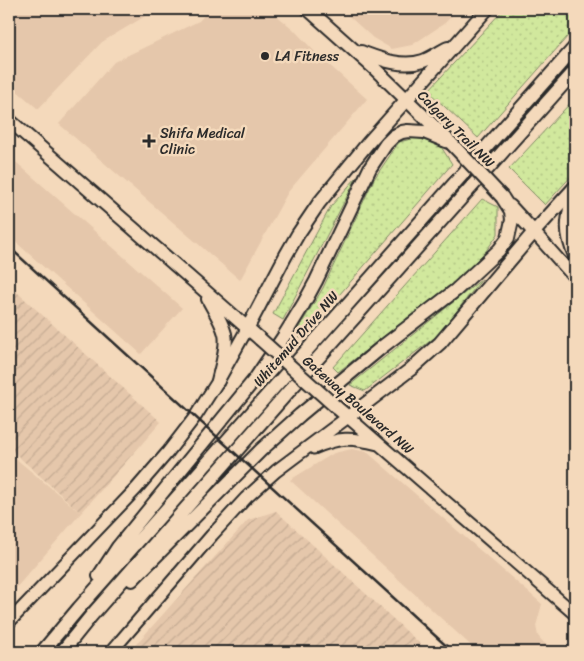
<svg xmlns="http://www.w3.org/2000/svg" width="584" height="661" font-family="Sriracha,sans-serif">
	<defs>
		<pattern id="industrial-furrows" width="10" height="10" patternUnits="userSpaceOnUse" patternTransform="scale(1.25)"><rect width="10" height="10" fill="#e5c7ab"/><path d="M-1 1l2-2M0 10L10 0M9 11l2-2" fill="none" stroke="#c5ab93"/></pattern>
		<pattern id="grass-dots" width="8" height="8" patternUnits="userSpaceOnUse" patternTransform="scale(1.25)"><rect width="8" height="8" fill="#d1e89d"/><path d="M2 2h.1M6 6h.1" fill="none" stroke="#b4c787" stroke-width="1.8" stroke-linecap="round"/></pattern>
	</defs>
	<rect width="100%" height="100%" fill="#f4d9bb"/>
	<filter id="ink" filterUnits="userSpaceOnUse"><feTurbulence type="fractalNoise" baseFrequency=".02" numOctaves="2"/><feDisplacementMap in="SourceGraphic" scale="10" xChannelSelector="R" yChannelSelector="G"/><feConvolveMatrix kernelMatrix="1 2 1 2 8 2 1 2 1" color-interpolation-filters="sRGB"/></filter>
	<g filter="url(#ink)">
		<!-- built -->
		<path fill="#e5c7ab" d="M9 9H157L102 42 38 109 9 84Z
			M210 9H269L293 29 316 53 367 99 288 192 240 280 59 124 114 62 199 21Z
			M341 9H458L445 23 412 45 392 49 373 38Z
			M9 156 182 308 141 354 9 236Z
			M352 449 367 452 542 604 536 626 538 636 544 643 563 652H478L290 480 334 453Z
			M9 453 81 513 9 596Z"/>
		<!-- industrial -->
		<path fill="url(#industrial-furrows)" d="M9 285 161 422 81 513 9 448Z
			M276 511 429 652H129L248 520Z"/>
		<!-- grass -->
		<path fill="url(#grass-dots)" stroke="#7e8a64" d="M504 9H575V28L478 138 428 91Z
			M575 98V172L545 205 509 169Z
			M415 138 438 142 452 164 302 338 294 336 323 288 374 179 399 142Z
			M357 177 283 320 273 314 331 206Z
			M482 199 498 207V234L486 251 457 280 338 372 333 367Z
			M482 279 438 335 365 391 350 385Z"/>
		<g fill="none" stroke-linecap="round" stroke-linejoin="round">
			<!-- major casing -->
			<g stroke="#2b2b2b" stroke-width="15">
				<path id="major" d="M574 189C568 216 562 229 575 257
					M534 232 575 278
					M314 448C339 437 351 437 378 444
					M9 622 136 489 168 452 195 417 218 381 247 329
					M111 652 212 535 246 498 276 471 348 417 575 614"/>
			</g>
			<!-- highway casing -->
			<g stroke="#2b2b2b" stroke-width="16">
				<path id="highway" d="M308 9 374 68 447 139
					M361 52C380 59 402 68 423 61 432 58 439 52 448 48
					M9 120 260 339
					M510 206 534 232
					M208 299C214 310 222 322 225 334 228 348 221 367 218 381
					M247 329 286 255 298 234 319 203 368 143 487 9
					M336 407 348 417 411 369 440 343 534 232 575 187
					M99 576 118 547 255 379 284 336 303 305 316 281 370 168 386 144 394 136 402 132 408 131 424 132 451 143
					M132 580 261 450 300 415 382 347 456 290 499 250 508 238 512 220 511 211 502 197
					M42 652 79 608 575 47
					M62 652 91 616 303 375 575 71"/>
			</g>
			<!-- major -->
			<use href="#major" stroke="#f4d9bb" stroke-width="11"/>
			<!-- highway -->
			<use href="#highway" stroke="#f4d9bb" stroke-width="12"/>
			<!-- rail -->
			<path stroke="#2b2b2b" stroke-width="2.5" d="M9 247 453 652"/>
			<!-- highway-bridge casing -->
			<g stroke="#2b2b2b" stroke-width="16" stroke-linecap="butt">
				<path id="highway-bridge" d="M451 143 502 197
					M260 339 336 407"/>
			</g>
			<!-- highway-bridge -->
			<use href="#highway-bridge" stroke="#f4d9bb" stroke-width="12"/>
		</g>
	</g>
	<!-- markers -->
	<g fill="#2b2b2b" stroke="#f4d9bb" stroke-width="2">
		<circle cx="265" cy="56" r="5"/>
		<path d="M146.5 133.5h5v5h5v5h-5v5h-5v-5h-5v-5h5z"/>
	</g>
	<g text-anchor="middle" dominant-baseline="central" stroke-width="5" stroke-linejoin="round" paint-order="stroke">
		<!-- poi labels -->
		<g font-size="14" fill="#2b2b2b" stroke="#f4d9bb" text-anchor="start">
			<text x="275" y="56">LA Fitness</text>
			<text x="160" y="133">Shifa Medical<tspan x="160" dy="16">Clinic</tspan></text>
		</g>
		<!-- street labels -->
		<g font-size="14" fill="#2b2b2b" stroke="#f4d9bb">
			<text transform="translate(456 129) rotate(45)">Calgary Trail NW</text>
			<text transform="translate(296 339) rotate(-49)">Whitemud Drive NW</text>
			<text transform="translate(358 405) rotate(41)">Gateway Boulevard NW</text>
		</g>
	</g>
	<!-- margin -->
	<rect width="584" height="661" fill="none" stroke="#f4d9bb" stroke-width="30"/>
	<rect x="15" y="15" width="554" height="631" fill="none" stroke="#2b2b2b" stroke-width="2" filter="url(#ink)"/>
</svg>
